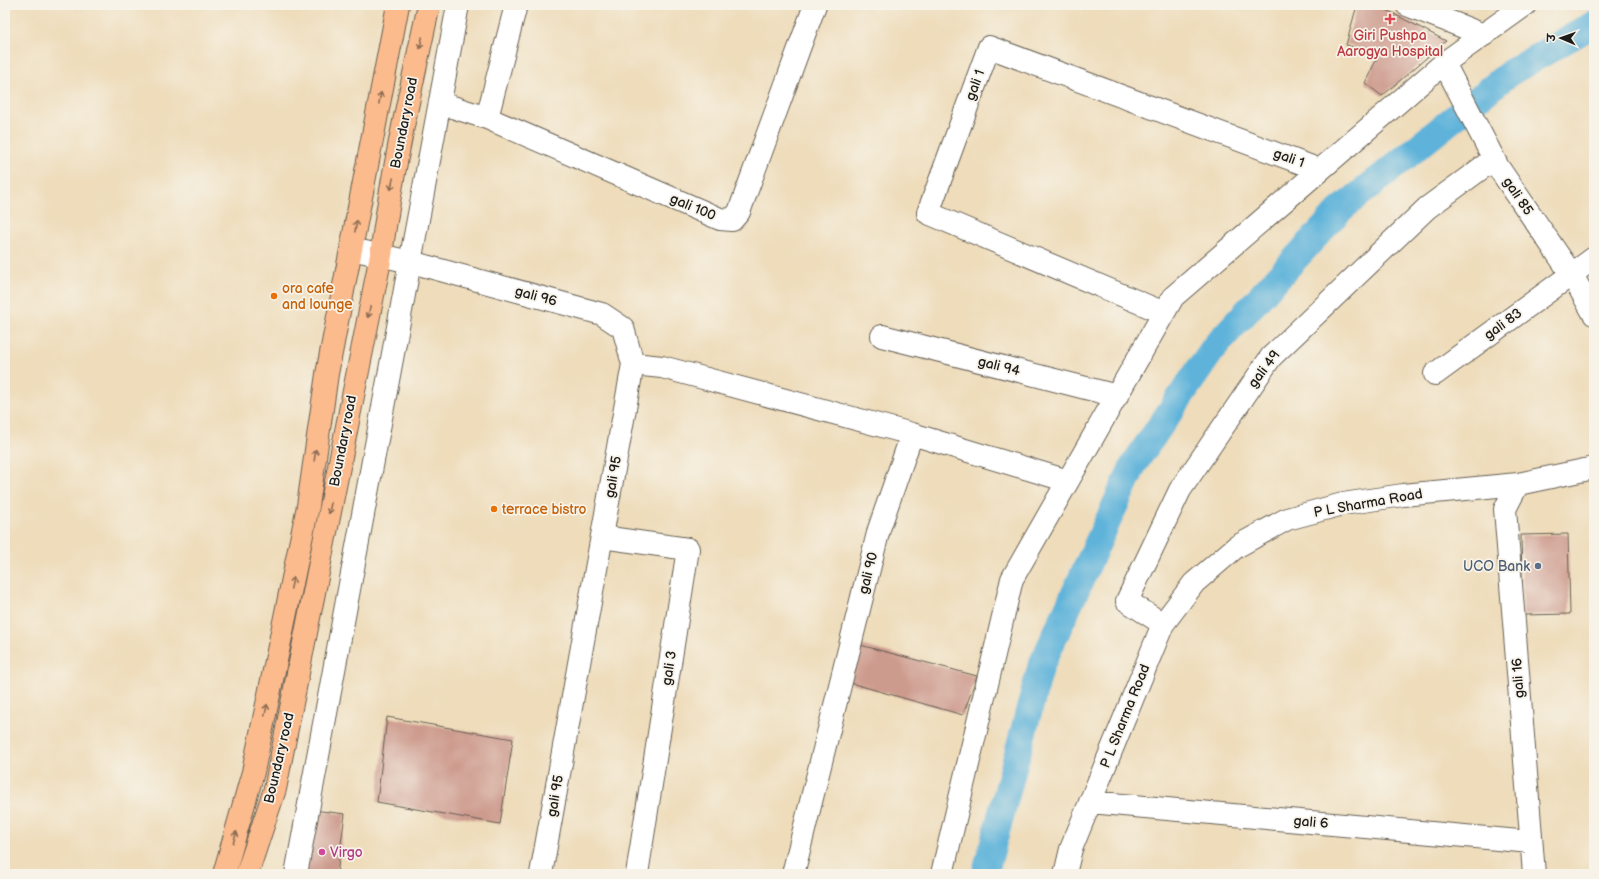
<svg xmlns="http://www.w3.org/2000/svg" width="1599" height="879" font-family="'Balsamiq Sans','Playpen Sans Deva',sans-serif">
	<rect width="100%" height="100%" fill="#f7f3e8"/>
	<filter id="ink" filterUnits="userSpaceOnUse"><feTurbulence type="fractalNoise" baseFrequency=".025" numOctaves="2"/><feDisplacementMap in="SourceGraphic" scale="8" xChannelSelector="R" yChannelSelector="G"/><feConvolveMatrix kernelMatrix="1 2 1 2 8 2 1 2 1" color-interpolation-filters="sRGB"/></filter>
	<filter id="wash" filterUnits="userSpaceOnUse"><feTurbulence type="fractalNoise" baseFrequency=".012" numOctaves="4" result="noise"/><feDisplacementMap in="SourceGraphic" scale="16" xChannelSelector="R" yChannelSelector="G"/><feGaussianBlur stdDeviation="0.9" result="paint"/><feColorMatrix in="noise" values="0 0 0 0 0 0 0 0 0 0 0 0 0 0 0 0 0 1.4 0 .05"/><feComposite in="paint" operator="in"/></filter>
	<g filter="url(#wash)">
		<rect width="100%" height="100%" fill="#eedcba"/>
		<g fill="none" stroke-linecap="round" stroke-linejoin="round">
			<!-- canal -->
			<path stroke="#5eb3da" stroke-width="27" d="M985 874 1041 666 1134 464 1215 346 1340 210 1511 72 1594 24"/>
		</g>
		<g id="blocks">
			<!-- building -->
			<path fill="#cd9b8e" d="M1357 5H1377L1446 41 1382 96 1365 83 1379 54 1346 45Z
				M1568 534 1570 614 1523 615 1521 535Z
				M860 645 977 676 963 715 847 682Z
				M387 717 513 739 500 824 377 802Z
				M313 810 345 814 337 874H305Z"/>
		</g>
	</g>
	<g filter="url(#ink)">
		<use href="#blocks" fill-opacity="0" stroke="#665f53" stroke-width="1"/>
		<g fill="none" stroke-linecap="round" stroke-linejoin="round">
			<!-- minor casing -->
			<g stroke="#665f53" stroke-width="24">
				<path id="minor" d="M1407 5 1484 35
					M1444 63 1498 167 1572 275 1594 314
					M440 103 487 118 720 219 732 220 739 212 815 5
					M487 118 516 5
					M351 249 411 262 602 314 623 328 633 364
					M1164 313 928 213 989 47 1320 170
					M882 336 1117 396
					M1435 374 1594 258
					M1518 484 1505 509 1534 874
					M602 537 688 549 637 874
					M1163 624 1127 601 1180 490 1271 357 1427 208 1494 159
					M1090 802 1531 842
					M296 874 458 5
					M541 874 633 364 662 367 912 434
					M793 874 879 529 912 434 1068 481
					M942 874 1012 579 1173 297 1444 63 1525 5
					M1065 874 1071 849 1163 624 1194 583 1236 547 1287 519 1343 504 1403 495 1518 484 1594 468"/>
			</g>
			<!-- major casing -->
			<g stroke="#665f53" stroke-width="24">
				<path id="major" d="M224 874 253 772 308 506 327 374 398 5
					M247 874 275 789 381 255C392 171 411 88 429 5"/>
			</g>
			<!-- minor -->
			<use href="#minor" stroke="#fff" stroke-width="22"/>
			<!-- major -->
			<use href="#major" stroke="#fbbb8d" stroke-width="22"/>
		</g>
		<!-- one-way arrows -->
		<defs><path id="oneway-shaft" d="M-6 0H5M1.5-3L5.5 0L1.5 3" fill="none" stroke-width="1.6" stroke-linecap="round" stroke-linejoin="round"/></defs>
		<g stroke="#8c6c54">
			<use href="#oneway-shaft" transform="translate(421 43) rotate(102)"/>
			<use href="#oneway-shaft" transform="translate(380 98) rotate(-79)"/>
			<use href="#oneway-shaft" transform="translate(392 184) rotate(101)"/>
			<use href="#oneway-shaft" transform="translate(356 226) rotate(-79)"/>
			<use href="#oneway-shaft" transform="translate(369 312) rotate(102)"/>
			<use href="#oneway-shaft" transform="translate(315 455) rotate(-82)"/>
			<use href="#oneway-shaft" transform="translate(330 508) rotate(101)"/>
			<use href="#oneway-shaft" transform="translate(292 583) rotate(-78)"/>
			<use href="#oneway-shaft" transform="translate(266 710) rotate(-78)"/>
			<use href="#oneway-shaft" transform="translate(235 837) rotate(-74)"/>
		</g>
	</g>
	<!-- markers -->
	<path fill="#e0444e" stroke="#f7f3e8" stroke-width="1.5" d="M1388 13h4v4h4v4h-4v4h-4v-4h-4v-4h4z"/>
	<g fill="#e8710a" stroke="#f7f3e8" stroke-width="1.5">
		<circle cx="274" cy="296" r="4"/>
		<circle cx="494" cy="509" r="4"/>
	</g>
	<circle fill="#5c6f8a" stroke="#f7f3e8" stroke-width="1.5" cx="1538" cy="566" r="4"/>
	<circle fill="#d1479c" stroke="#f7f3e8" stroke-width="1.5" cx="322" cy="852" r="4"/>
	<g text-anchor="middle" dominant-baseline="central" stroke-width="3.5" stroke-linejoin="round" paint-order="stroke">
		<!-- health labels -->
		<g font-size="14" fill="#be3a42" stroke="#f7f3e8">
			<text x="1390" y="35">Giri Pushpa<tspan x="1390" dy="16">Aarogya Hospital</tspan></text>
		</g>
		<!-- street labels -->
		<g font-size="14" fill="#1c1c1c" stroke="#f7f3e8">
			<text transform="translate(975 85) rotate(-70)">gali 1</text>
			<text transform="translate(404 123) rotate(-79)">Boundary road</text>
			<text transform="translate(1289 158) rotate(20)">gali 1</text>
			<text transform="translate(1518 196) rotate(56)">gali 85</text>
			<text transform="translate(693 207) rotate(23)">gali 100</text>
			<text transform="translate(536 296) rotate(15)">gali 96</text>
			<text transform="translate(1503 324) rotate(-36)">gali 83</text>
			<text transform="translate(999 366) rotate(14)">gali 94</text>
			<text transform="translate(1264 369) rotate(-53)">gali 49</text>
			<text transform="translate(343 441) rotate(-79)">Boundary road</text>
			<text transform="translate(613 477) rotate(-80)">gali 95</text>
			<text transform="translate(1368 503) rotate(-10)">P L Sharma Road</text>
			<text transform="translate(868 573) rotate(-76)">gali 90</text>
			<text transform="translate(669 668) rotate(-81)">gali 3</text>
			<text transform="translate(1518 678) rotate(-94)">gali 16</text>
			<text transform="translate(1125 716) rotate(-68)">P L Sharma Road</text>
			<text transform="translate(279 758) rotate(-77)">Boundary road</text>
			<text transform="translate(555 796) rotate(-80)">gali 95</text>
			<text transform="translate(1311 822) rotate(5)">gali 6</text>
		</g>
		<!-- food labels -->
		<g font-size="14" fill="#c56008" stroke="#f7f3e8" text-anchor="start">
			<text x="282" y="288">ora cafe<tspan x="282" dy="16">and lounge</tspan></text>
			<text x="502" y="509">terrace bistro</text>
		</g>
		<!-- service labels -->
		<g font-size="14" fill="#4e5e75" stroke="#f7f3e8" text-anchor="end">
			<text x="1530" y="566">UCO Bank</text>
		</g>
		<!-- hotel labels -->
		<g font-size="14" fill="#b23c85" stroke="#f7f3e8" text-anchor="start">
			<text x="330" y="852">Virgo</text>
		</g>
	</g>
	<!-- margin -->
	<rect width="1599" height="879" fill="none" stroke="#f7f3e8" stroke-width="20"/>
	<!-- north arrow -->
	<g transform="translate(1561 38) rotate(272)" stroke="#f7f3e8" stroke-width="3" paint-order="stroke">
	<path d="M0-3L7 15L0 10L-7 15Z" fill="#1c1c1c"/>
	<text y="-6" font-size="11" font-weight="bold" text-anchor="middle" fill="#1c1c1c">उ</text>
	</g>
</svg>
